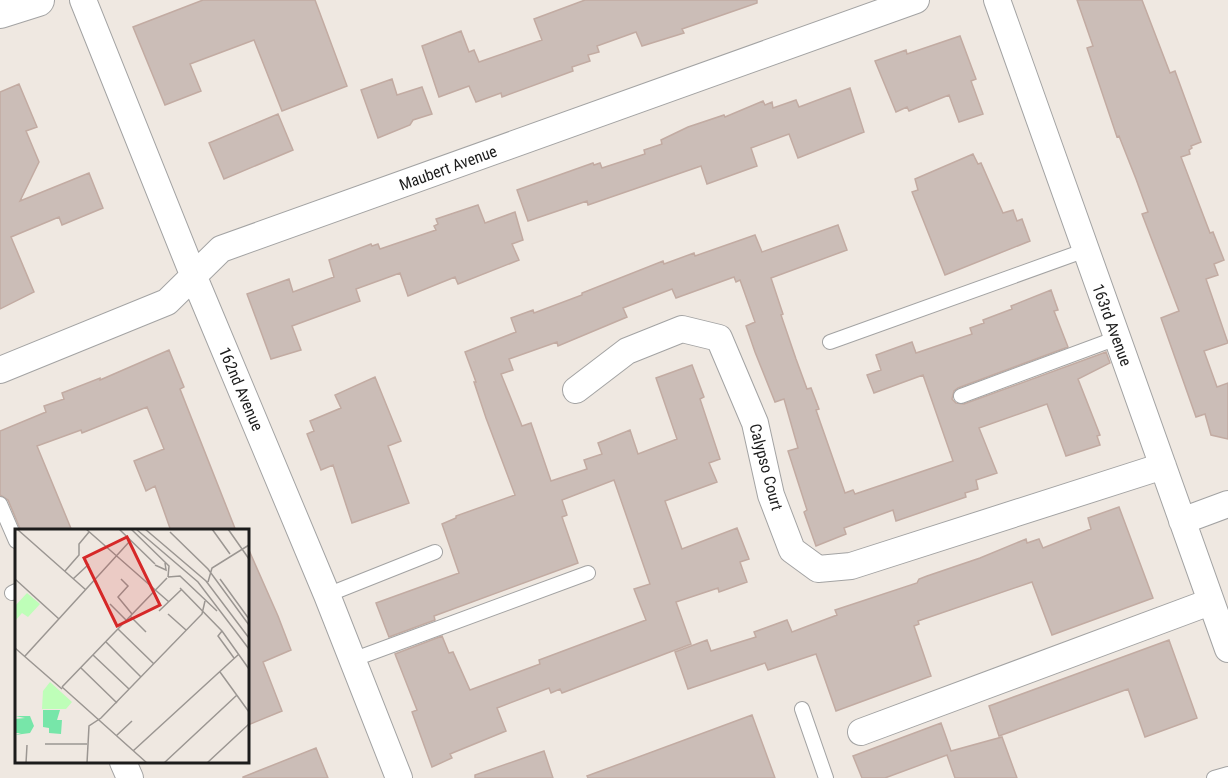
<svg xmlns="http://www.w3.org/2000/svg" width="1228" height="778" font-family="'Roboto Condensed',sans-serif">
	<rect width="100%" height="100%" fill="#efe8e1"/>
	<!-- building -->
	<path fill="#cbbdb7" stroke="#c2aba2" stroke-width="1.5" d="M203 0H315L347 86 282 111 254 40 190 64 201 91 165 105 133 27Z
		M585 0H757V3L682 29 684 33 642 46 636 32 597 46 599 52 588 55 590 61 572 67 573 71 502 97 501 93 476 102 469 86 439 97 422 46 461 31 469 52 474 50 479 62 542 40 534 19Z
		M1077 0H1142L1170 73 1175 71 1201 142 1191 146 1192 148 1189 150 1190 154 1181 157 1210 233 1213 232 1224 260 1214 264 1218 275 1206 279 1228 343 1204 351 1217 387 1228 383V439L1211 435 1205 414 1196 417 1161 318 1179 311 1142 214 1148 212 1136 179 1119 136 1117 137 1087 48 1093 46Z
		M960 36 976 79 971 81 983 114 959 122 949 95 909 111 907 107 896 112 875 61 906 50 907 54Z
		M392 79 397 95 422 87 432 114 413 120 410 125 378 138 361 90Z
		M19 84 37 127 26 131 39 162 20 201 89 173 103 208 62 225 59 217 11 237 34 292 0 309V92Z
		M850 88 864 132 798 158 789 134 751 148 757 166 707 184 701 166 588 205 587 201 528 221 517 190 593 163 594 165 600 163 602 168 645 154 644 150 662 144 661 140 688 127 724 115 725 117 763 101 765 105 772 102 773 108 796 100 799 107Z
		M278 114 293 150 224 179 209 143Z
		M973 154 978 164 981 163 1003 213 1013 210 1017 221 1022 219 1030 241 945 275 912 192 918 190 915 179Z
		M478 205 485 223 515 212 523 240 512 244 519 260 458 284 455 277 408 296 400 273 356 289 360 301 292 326 301 350 271 359 247 294 289 279 293 292 334 277 329 260 371 244 372 246 378 244 380 249 436 230 434 226 438 224 436 219Z
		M838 225 847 250 771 278 783 314 781 315 796 359 807 389 811 388 819 409 816 410 845 493 853 490 855 494 953 461 923 375 874 393 867 375 881 370 876 355 912 342 916 353 972 334 970 328 984 323 983 320 1012 309 1011 306 1051 290 1058 310 1054 311 1068 347 958 388 954 391 952 399 956 403 964 404 1106 352 1110 363 1078 379 1100 435 1097 436 1100 445 1066 456 1047 404 979 428 997 473 976 480 978 489 965 493 966 497 896 521 893 510 844 528 846 534 816 546 804 512 807 510 788 451 798 448 784 399 775 402 755 352 746 326 755 322 740 280 736 282 734 277 676 298 672 289 623 308 627 317 558 346 557 342 509 359 513 370 501 374 522 426 531 423 551 481 587 469 584 460 602 454 598 443 630 430 638 454 677 439 656 378 692 365 704 397 700 399 720 459 709 463 717 482 665 501 682 549 737 528 749 559 740 562 747 582 719 592 718 588 676 602 691 644 562 693 560 689 551 693 549 688 497 708 506 731 450 754 452 758 432 767 412 712 417 710 395 654 442 636 449 653 453 652 470 690 540 664 539 660 646 620 634 589 650 584 614 480 562 500 567 515 562 517 578 563 434 616 435 620 389 637 376 603 459 573 442 524 456 518V516L515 495 486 418 474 382H476L465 352 516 332 511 318 533 310 534 313 582 295V293L663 261 664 264 694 253 695 256 755 235 762 252Z
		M169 350 184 387 180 389 236 531H171L155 486 146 491 134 461 164 449 147 407 82 433 81 430 37 446 72 531H21L8 500 0 495V431L46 412 44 406 64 399 62 393 100 378V380Z
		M375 377 401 441 388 446 409 503 352 523 333 465 321 470 307 434 314 431 310 421 341 408 335 395Z
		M1119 507 1153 598 1052 635 1032 582 918 621 919 624 914 626 931 676 836 711 816 654 768 670 765 663 688 689 675 652 707 640 711 651 756 637 754 632 787 620 792 632 837 615 835 610 917 583 919 579 927 576 980 558 1026 539 1027 543 1039 539 1043 548 1091 529 1088 518Z
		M248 548 278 616 291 650 263 662 282 711 248 725Z
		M1169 640 1197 718 1145 737 1128 689 999 736 989 706Z
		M752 715 775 778H588L587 776Z
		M941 723 951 751 1002 737 1017 778H955L947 755 885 778H862L853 756Z
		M316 748 328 778H243V777Z
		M544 751 553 778H475V775Z"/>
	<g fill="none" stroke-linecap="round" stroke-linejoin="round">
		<!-- service casing -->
		<g stroke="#a3a3a3" stroke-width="16">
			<path id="service" d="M830 342 1086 250
				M961 396 1117 338
				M0 504 16 541
				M12 593 16 591
				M327 595 435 552
				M352 660 588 573
				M802 709 826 778
				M1214 778 1228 774"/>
		</g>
		<!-- minor casing -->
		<g stroke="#a3a3a3" stroke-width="28">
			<path id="minor" d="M83 0 194 277 327 595 399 778
				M997 0 1228 649
				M0 370 167 302 221 249 916 0
				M576 390 627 351 682 329 719 338 755 423 771 495 792 550 818 569 851 566 1163 466
				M1182 521 1228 504
				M861 732 1210 602
				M123 762 130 778"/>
		</g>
		<!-- tertiary casing -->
		<g stroke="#a3a3a3" stroke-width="34">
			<path id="tertiary" d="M0 12 38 0"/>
		</g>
		<!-- service -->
		<use href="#service" stroke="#fff" stroke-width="14"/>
		<!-- minor -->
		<use href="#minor" stroke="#fff" stroke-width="26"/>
		<!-- tertiary -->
		<use href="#tertiary" stroke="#fff" stroke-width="32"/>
	</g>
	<g text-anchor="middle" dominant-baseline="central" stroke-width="5" stroke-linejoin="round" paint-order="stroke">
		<!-- street labels -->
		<g font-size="16" fill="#1c1c1c" stroke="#fff">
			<text transform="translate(448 168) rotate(-20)">Maubert Avenue</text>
			<text transform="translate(1112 325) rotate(70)">163rd Avenue</text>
			<text transform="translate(241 389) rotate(67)">162nd Avenue</text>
			<text transform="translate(766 467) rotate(75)">Calypso Court</text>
		</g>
	</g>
	<!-- overview -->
	<g transform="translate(15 529)">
		<rect width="234" height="234" fill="#efe8e1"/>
		<path d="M12 64 25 75 13 88 7 84 0 92V77ZM35 153 57 173 51 180H27L28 162Z" fill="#befeb8"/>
		<path d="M28 181H45L42 191H47L46 205 34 204V199L28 198ZM0 187H15L19 197 15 204 0 206 6 204H0V190L10 189Z" fill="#77e6a9"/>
		<path fill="none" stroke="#9b9692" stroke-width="1.5" d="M2 0 71 61M71 0 154 73M104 0 140 35M116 0 154 37 153 48M121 0 183 53 234 120M130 0 191 52 234 109M197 0 215 25M213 0 234 30M155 3 193 40 234 96M140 36 151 41 150 34M50 42 64 26V15L74 3M153 48 165 47 202 82M0 50 44 90M58 50 74 35M106 50 113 57 103 68 117 85M205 50 234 90M193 53 197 39 234 16M165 59 207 102 234 140M95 75 111 91M144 82 166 61M153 85 171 101M115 87 131 103M103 100 139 135M207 102 203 107 219 129M91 113 126 148M0 119 47 160M78 126 114 160M10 127 115 12M66 139 102 174M205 143 234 183M47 158 152 49M47 158 132 234M101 207 117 192M30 215H72M118 222 224 125M11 234 12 216M72 234 74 197 86 189 187 85 190 72M149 234 222 166M192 234 234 195"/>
		<path fill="#d62828" fill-opacity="0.15" stroke="#d62828" stroke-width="3" d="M112 8 145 76 102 97 69 29Z"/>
		<rect width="234" height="234" fill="none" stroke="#1c1c1c" stroke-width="3"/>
	</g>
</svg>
